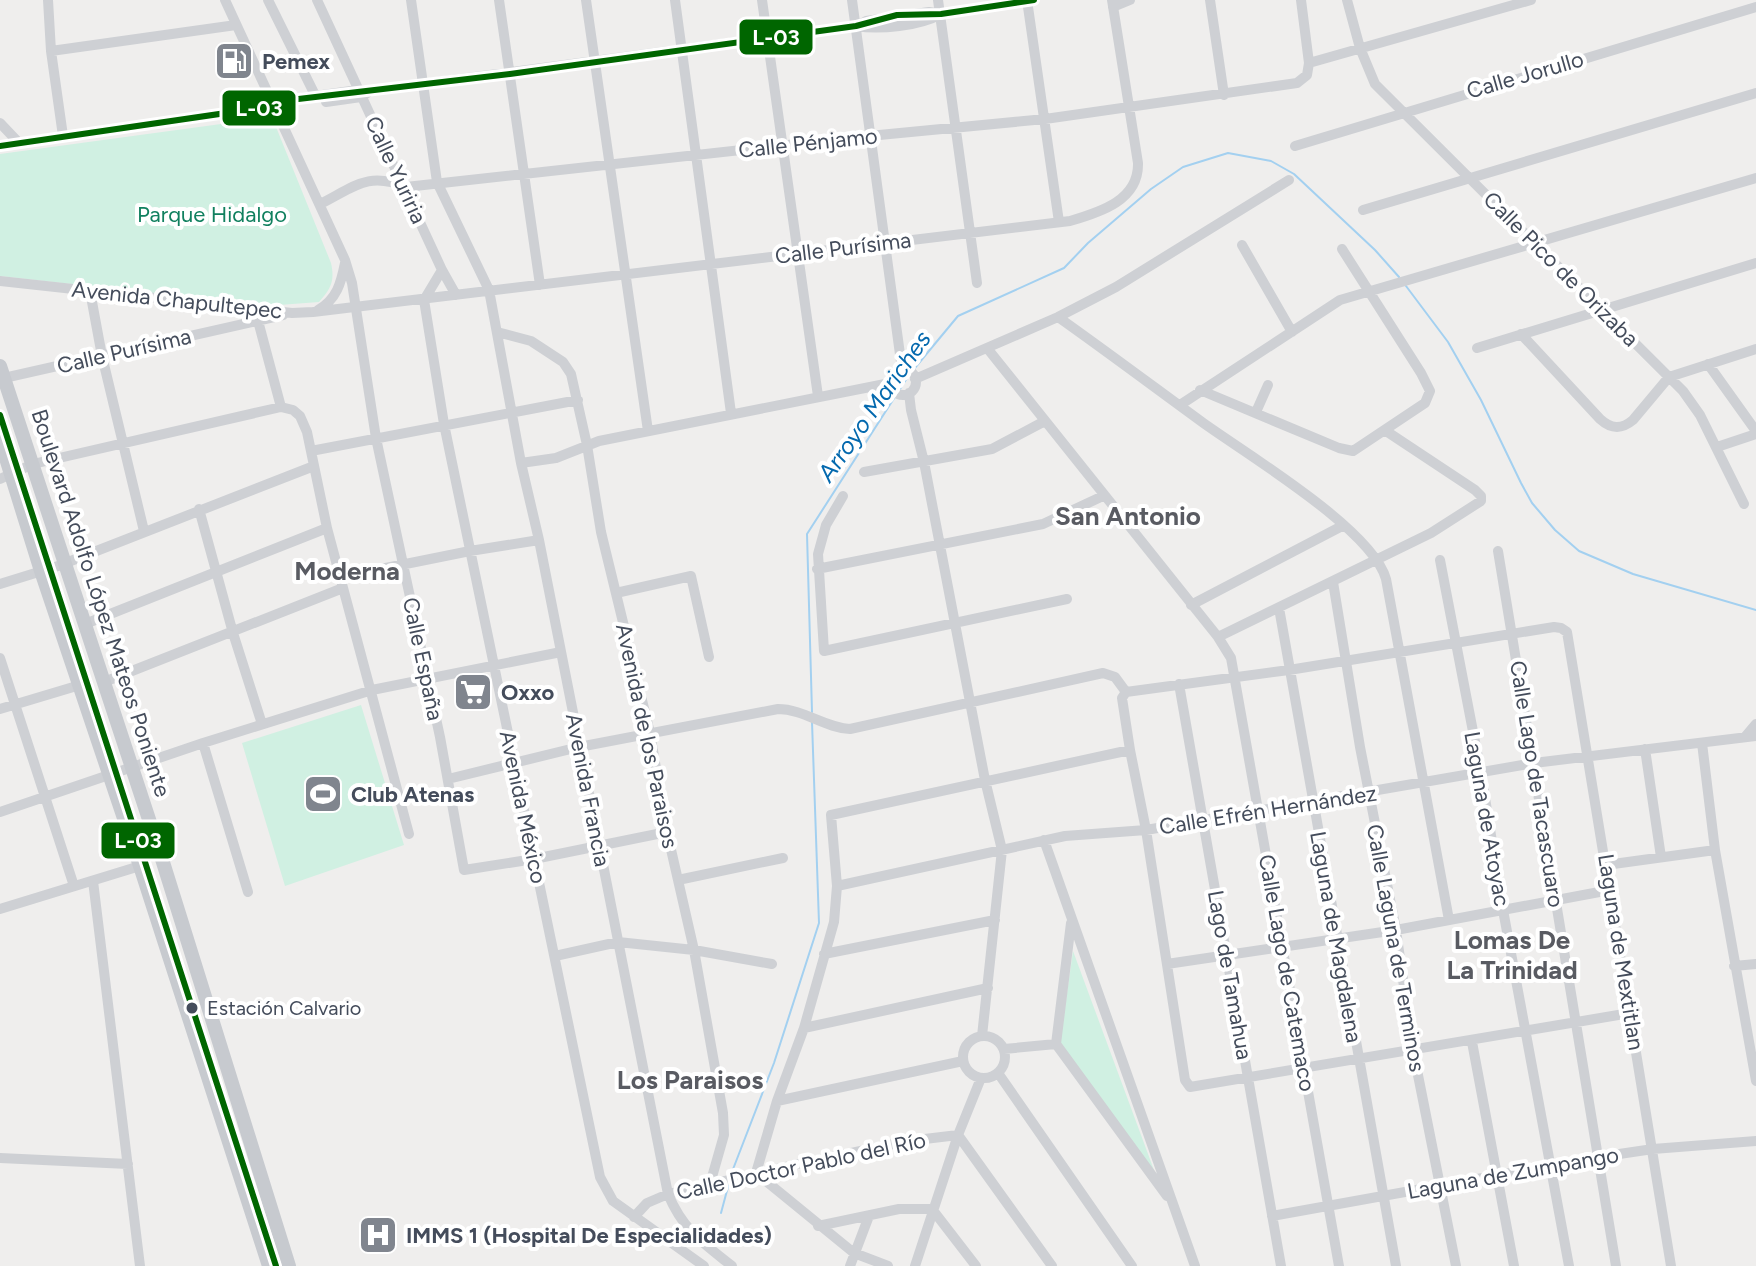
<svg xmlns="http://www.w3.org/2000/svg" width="1756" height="1266" font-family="Figtree,sans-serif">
	<rect width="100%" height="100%" fill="#efeeed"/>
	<!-- green -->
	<path fill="#d0f0e2" d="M272 117 331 263C335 281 331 289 319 302L266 306 0 276V154Z
		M361 705 404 845 285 886 242 743Z
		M1073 951 1158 1181 1059 1051Z"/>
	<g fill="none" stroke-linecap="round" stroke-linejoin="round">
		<!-- stream -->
		<path stroke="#a3d0f0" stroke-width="2" d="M1406 286 1448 342 1481 400 1521 483 1532 503 1555 530 1579 551 1633 574 1756 610
			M812 712 807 534 909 375 958 316 1064 268 1088 243 1151 189 1183 167 1228 153 1271 161 1294 174 1375 250 1399 277
			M730 1177 774 1063 819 923 812 722
			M721 1213 729 1183"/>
		<!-- minor -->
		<path stroke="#ced0d4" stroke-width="10" d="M48 0 51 51 63 136
			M225 0 345 260 352 283 376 438 440 737 464 870 534 859 667 832
			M268 0 316 97
			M317 0 442 270 456 295
			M411 0 437 182 489 290 521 463 539 540 668 1194C683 1230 703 1243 732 1266
			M499 0 540 285
			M586 0 648 431
			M675 0 731 413
			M762 0 818 396
			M852 0 902 369
			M938 0 977 283
			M1027 0 1059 222
			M1210 0 1224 95
			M1347 0 1360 48 1375 84 1683 391 1700 415 1744 504
			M1113 7 1130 0
			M857 26 866 21 929 12 941 14
			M51 51 236 25
			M1309 63 1531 0
			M326 102 361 97 370 91
			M267 107 273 102 358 90 370 91 856 26C880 30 919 26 941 14L1034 0
			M0 123 19 143
			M0 146 271 107
			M1295 146 1756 7
			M320 204C354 187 368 171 406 187L869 136 1045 119 1297 83 1307 75 1309 63 1301 0
			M1363 210 1756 93
			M1242 245 1292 332
			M442 270 424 300 444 424 600 1177 613 1201 704 1266
			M0 281 292 313 313 312 1070 221C1101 212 1139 200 1138 163L1112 0
			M90 291 102 356 144 531
			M318 310C337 299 341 283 345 263
			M257 317 281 407
			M1058 317C1106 351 1154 387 1202 422 1246 454 1372 529 1386 579L1449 920
			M497 332 531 341 563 362 571 374 587 445 601 532 650 733 667 832 694 950 723 1113 724 1135 710 1184
			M1521 334 1600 419C1611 429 1621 430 1633 420L1669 377 1756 349
			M987 348 1218 637 1231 658 1339 1266
			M1477 348 1756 263
			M1708 364 1756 431
			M890 382a13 13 0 1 1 26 0a13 13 0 1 1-26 0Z
			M4 378 283 315
			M915 379 1058 317 1116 287 1289 180
			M1200 390 1339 448 1353 451 1425 403 1430 391 1421 373 1342 249
			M909 393 911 410 924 462 985 780 1002 850 982 1036
			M1180 405 1340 300 1756 178
			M1256 412 1268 385
			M1717 447 1756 434
			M311 451 578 400
			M521 463 556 458 599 441 890 383
			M864 472 992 449 1045 421
			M0 479 33 464 281 407 293 410 300 416 307 432 327 528 409 834
			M843 496 826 525 818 554 824 651 1067 599
			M199 509 233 633 262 724
			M1498 551 1616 1266
			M1440 560 1481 773 1503 910 1569 1266
			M817 569 1043 524 1103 496
			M341 577 470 551 539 540
			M1333 582 1360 747 1396 930 1413 1050 1456 1266
			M0 584 58 566 314 466
			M616 593 691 576 709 657
			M1191 605 1344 525
			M1279 608 1396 1266
			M85 624 327 528
			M1218 637 1431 533 1481 501V496L1475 490 1386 431
			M0 658 74 886
			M104 682 343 588
			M1179 684 1281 1266
			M1126 692 1289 670 1554 627 1561 628 1567 632 1671 1266
			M1126 692 1122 698 1130 750 1146 830 1185 1080 1190 1087 1630 1013
			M0 709 80 685
			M1745 737 1756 724
			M203 743 248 892
			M1702 743 1715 850 1756 1081
			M1645 749 1661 857
			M448 779 579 747 778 709C804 709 825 728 850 729L1103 673 1115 677 1126 692
			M0 812 203 743 372 690 561 652
			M1044 840 1195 1266
			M1606 865 1715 850
			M678 880 783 858
			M93 881 140 1266
			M837 886 1065 836 1146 830 1534 763 1756 736
			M0 909 140 866
			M824 954 995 920
			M555 956 618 942 694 950 772 964
			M1167 964 1396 930 1610 890
			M1734 966 1756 964
			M804 1028 988 988
			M963 1057a21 21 0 1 1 42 0a21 21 0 1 1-42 0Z
			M1472 1042 1514 1266
			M1056 1044 1167 1196
			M1056 1044 1071 923
			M1004 1049 1056 1044
			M998 1073 1132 1266
			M777 1101 963 1061
			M958 1135 1052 1266
			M0 1158 128 1164
			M932 1209 976 1266
			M1272 1216 1599 1157 1653 1149 1756 1141
			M634 1217 647 1203 668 1194 798 1164 908 1141 958 1135
			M818 1226 899 1209H932
			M850 1266 869 1216
			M888 1266 854 1253 756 1173 777 1101 804 1028 834 922 837 886 831 815 1130 750
			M915 1266 958 1135 981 1078"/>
		<!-- major -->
		<path stroke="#c7cacf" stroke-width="14" d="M0 366 162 859 289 1266
			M0 439 41 571 140 866 269 1266"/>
		<!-- bus-1 casing -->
		<g stroke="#fff" stroke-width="12">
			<path id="bus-1" d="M0 146 267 107 273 102 510 74 856 26 897 15 941 14 1034 0
				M0 415 276 1266"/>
		</g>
		<!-- bus-1 -->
		<use href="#bus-1" stroke="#060" stroke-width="6"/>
	</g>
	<!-- icons -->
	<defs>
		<g id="fuel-square" transform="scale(2)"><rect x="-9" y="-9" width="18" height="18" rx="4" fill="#80858e" stroke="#fff"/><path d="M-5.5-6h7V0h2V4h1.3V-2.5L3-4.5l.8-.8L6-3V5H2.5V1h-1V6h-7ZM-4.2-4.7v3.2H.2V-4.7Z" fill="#fff"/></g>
		<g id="supermarket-square" transform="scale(2)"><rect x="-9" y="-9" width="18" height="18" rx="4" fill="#80858e" stroke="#fff"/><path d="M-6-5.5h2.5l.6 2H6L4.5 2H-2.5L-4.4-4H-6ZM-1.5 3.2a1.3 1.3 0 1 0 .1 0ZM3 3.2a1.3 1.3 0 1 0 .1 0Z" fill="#fff"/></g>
		<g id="stadium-square" transform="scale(2)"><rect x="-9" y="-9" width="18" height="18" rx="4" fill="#80858e" stroke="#fff"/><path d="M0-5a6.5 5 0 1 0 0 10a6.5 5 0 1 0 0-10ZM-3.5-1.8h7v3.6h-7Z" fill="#fff"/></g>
		<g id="hospital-square" transform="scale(2)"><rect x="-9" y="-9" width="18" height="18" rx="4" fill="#80858e" stroke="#fff"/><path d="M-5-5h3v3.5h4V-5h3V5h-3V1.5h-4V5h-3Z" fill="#fff"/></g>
	</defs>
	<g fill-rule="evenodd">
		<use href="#fuel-square" x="234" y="61"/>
		<use href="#supermarket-square" x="473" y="692"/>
		<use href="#stadium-square" x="323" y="794"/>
		<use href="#hospital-square" x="378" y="1235"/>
	</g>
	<!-- markers -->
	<circle fill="#444c5b" stroke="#fff" stroke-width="3" cx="192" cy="1008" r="7"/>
	<g text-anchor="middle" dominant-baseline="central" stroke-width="8" stroke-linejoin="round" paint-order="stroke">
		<!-- bus labels -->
		<g font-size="20" fill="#444c5b" stroke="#fff" text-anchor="start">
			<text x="207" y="1008">Estación Calvario</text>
		</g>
		<!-- poi labels -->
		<g font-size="22" font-weight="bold" fill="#444c5b" stroke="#fff" text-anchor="start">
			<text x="262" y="61">Pemex</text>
			<text x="501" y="692">Oxxo</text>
			<text x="351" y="794">Club Atenas</text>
			<text x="406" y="1235">IMMS 1 (Hospital De Especialidades)</text>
		</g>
		<!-- street labels -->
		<g font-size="22" fill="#444c5b" stroke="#fff">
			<text transform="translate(1525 75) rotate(-16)">Calle Jorullo</text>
			<text transform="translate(808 143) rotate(-6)">Calle Pénjamo</text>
			<text transform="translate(396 170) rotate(65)">Calle Yuriria</text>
			<text transform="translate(843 248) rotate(-7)">Calle Purísima</text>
			<text transform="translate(1561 269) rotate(45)">Calle Pico de Orizaba</text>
			<text transform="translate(177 300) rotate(6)">Avenida Chapultepec</text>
			<text transform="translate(124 351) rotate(-13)">Calle Purísima</text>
			<text transform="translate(101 603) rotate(72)">Boulevard Adolfo López Mateos Poniente</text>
			<text transform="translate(423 659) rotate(78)">Calle España</text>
			<text transform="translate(647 736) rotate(78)">Avenida de los Paraisos</text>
			<text transform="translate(1537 784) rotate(81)">Calle Lago de Tacascuaro</text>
			<text transform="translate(588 790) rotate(79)">Avenida Francia</text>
			<text transform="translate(523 807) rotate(78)">Avenida México</text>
			<text transform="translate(1268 810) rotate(-9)">Calle Efrén Hernández</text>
			<text transform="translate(1487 819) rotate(80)">Laguna de Atoyac</text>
			<text transform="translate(1336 937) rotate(80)">Laguna de Magdalena</text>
			<text transform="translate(1396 948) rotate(80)">Calle Laguna de Terminos</text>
			<text transform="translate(1621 952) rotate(81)">Laguna de Mextitlan</text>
			<text transform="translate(1287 973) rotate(80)">Calle Lago de Catemaco</text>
			<text transform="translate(1230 975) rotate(80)">Lago de Tamahua</text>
			<text transform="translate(801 1166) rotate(-12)">Calle Doctor Pablo del Río</text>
			<text transform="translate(1513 1173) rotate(-10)">Laguna de Zumpango</text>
		</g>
		<!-- park labels -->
		<g font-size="22" fill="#11805f" stroke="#fff">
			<text x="212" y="214">Parque Hidalgo</text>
		</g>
		<!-- water labels -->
		<g font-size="24" font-style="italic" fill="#0469ae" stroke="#fff">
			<text transform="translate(874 406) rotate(-55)">Arroyo Mariches</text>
		</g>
		<!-- quarter labels -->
		<g font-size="26" font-weight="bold" fill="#595b62" stroke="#fff">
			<text x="1128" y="516">San Antonio</text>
			<text x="347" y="571">Moderna</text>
			<text x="1512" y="940">Lomas De<tspan x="1512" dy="30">La Trinidad</tspan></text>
			<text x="690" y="1080">Los Paraisos</text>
		</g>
	</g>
	<g stroke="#fff" stroke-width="3">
		<rect x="738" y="18" width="76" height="38" rx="8" fill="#060"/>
		<rect x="221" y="89" width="76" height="38" rx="8" fill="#060"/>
		<rect x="100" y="821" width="76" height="39" rx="8" fill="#060"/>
	</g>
	<g font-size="22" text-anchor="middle" font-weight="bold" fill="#fff">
		<text x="776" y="45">L-03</text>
		<text x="259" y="116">L-03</text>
		<text x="138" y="848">L-03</text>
	</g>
</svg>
